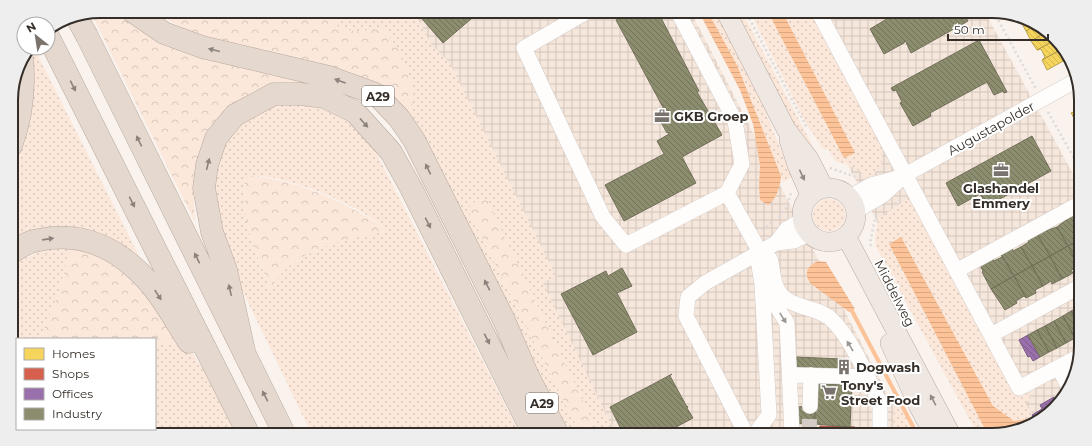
<svg xmlns="http://www.w3.org/2000/svg" width="1092" height="446" font-family="Montserrat,sans-serif">
	<defs>
		<pattern id="industrial-grid" width="8" height="8" patternUnits="userSpaceOnUse"><rect width="8" height="8" fill="#f6e7dc"/><path d="M0 4h8M4 0v8" fill="none" stroke="#d4c6bd"/></pattern>
		<pattern id="grass-dots" width="8" height="8" patternUnits="userSpaceOnUse"><rect width="8" height="8" fill="#fbe8da"/><path d="M2 2h.1M6 6h.1" fill="none" stroke="#d8c7bb" stroke-width="1.8" stroke-linecap="round"/></pattern>
		<pattern id="forest-crowns" width="20" height="18" patternUnits="userSpaceOnUse"><rect width="20" height="18" fill="#fbe8da"/><path d="M2 6a3 3 0 1 1 6 0M12 15a3 3 0 1 1 6 0" fill="none" stroke="#d8c7bb"/></pattern>
		<pattern id="water-rules" width="6" height="5" patternUnits="userSpaceOnUse"><rect width="6" height="5" fill="#fcc398"/><path d="M0 2.5h6" fill="none" stroke="#d9a883"/></pattern>
		<pattern id="homes-back-hatch" width="6" height="6" patternUnits="userSpaceOnUse"><rect width="6" height="6" fill="#f6d55c"/><path d="M-1 5l2 2M0 0l6 6M5-1l2 2" fill="none" stroke="#d4b750"/></pattern>
		<pattern id="shops-back-hatch" width="6" height="6" patternUnits="userSpaceOnUse"><rect width="6" height="6" fill="#d6604d"/><path d="M-1 5l2 2M0 0l6 6M5-1l2 2" fill="none" stroke="#ae5040"/></pattern>
		<pattern id="offices-back-hatch" width="6" height="6" patternUnits="userSpaceOnUse"><rect width="6" height="6" fill="#9970ab"/><path d="M-1 5l2 2M0 0l6 6M5-1l2 2" fill="none" stroke="#7e5c8b"/></pattern>
		<pattern id="industry-back-hatch" width="6" height="6" patternUnits="userSpaceOnUse"><rect width="6" height="6" fill="#8c8c6e"/><path d="M-1 5l2 2M0 0l6 6M5-1l2 2" fill="none" stroke="#73735a"/></pattern>
	</defs>
	<rect width="100%" height="100%" fill="#f9f2ed"/>
	<!-- industrial -->
	<path fill="url(#industrial-grid)" d="M389 13 692 14 908 434 608 433Z
		M784 15 987 16 1079 185 1076 375 1046 417 1028 423 889 244 844 158 855 153Z"/>
	<!-- grass -->
	<path fill="url(#grass-dots)" fill-rule="evenodd" d="M338 12 415 13 431 44 450 63 556 276 543 283 615 433H598L487 200 469 212 580 433H563L405 122 413 95 409 75 402 55 384 29C369 30 349 35 336 25Z
		M709 14H719L747 67 792 177 783 182 737 65Z
		M737 14H743L817 154 813 156 787 113Z
		M751 14H769L844 158 855 153 784 15H816L878 135 875 137C884 156 888 166 867 178 858 168 848 164 835 161L828 149 824 150 806 123Z
		M30 48H34L145 268 117 245 12 244V162L19 143 27 52Z
		M286 103C325 106 342 114 370 141L519 432 310 431 221 246 212 212 218 151 233 131 259 111ZM246 175C255 176 265 176 274 178 313 187 358 205 389 231 355 237 316 244 288 267 282 272 276 281 270 288 255 251 239 216 246 175Z
		M907 199 915 204 1013 393 1018 397 1028 392 1030 399 1026 404 1032 414 1026 419 1014 422 993 407 901 237 889 244 988 435H978L875 245V238L878 219Z
		M813 215a16 16 0 1 1 32 0a16 16 0 1 1-32 0Z
		M51 247 71 249 58 294 40 339H17V372L13 363 12 264Z
		M186 343 205 373 234 431 69 429H155V344Z
		M895 394 916 434H893Z"/>
	<!-- forest -->
	<path fill="url(#forest-crowns)" d="M100 11H121L144 28 325 86 292 83 269 89 206 137 198 158 193 186 195 222 91 13Z
		M156 11 338 12 336 25C349 35 369 30 384 29L402 55 409 75 413 95 412 113 405 122C397 112 390 99 380 91 363 75 341 70 320 64 267 51 199 46 156 11Z
		M246 175C299 180 346 202 390 231 356 237 315 244 288 267 282 273 276 281 270 288 255 250 239 216 246 175Z
		M484 198 487 200 598 433H580L469 212 470 204Z
		M71 249 91 251 110 264 143 283 186 343 155 344V339H40L58 294Z"/>
	<!-- water -->
	<path fill="url(#water-rules)" d="M700 14H709L737 65 781 176C781 185 776 200 768 205L760 200 759 187 760 165 753 124 740 90Z
		M769 14 784 15 855 153 844 158Z
		M901 237 993 406 1014 421 1026 419 1028 423 998 435H988L889 244Z
		M818 261 826 262 855 309 849 312 811 284C803 274 807 266 818 261Z"/>
	<!-- homes -->
	<path fill="url(#homes-back-hatch)" stroke="#bca34c" d="M1026 19 1035 26 1026 31 1021 22Z
		M1035 26 1045 33 1031 41 1026 31Z
		M1045 33 1055 40 1037 50 1031 41Z
		M1055 40 1062 49 1042 60 1045 57 1041 49 1037 50Z
		M1062 49 1067 59 1047 70 1042 60Z
		M1080 109V122L1077 123 1071 113Z"/>
	<!-- shops -->
	<path fill="url(#shops-back-hatch)" stroke="#a65142" d="M820 426 855 427 854 434H820Z"/>
	<!-- offices -->
	<path fill="url(#offices-back-hatch)" stroke="#7b5c84" d="M1028 335 1040 357 1033 361 1030 356 1028 357 1019 340Z
		M1054 397 1057 402 1046 417 1036 421 1032 415 1042 409 1040 405Z"/>
	<!-- industry -->
	<path fill="url(#industry-back-hatch)" stroke="#727059" d="M417 13H478L443 43Z
		M628 14H659L699 91 697 92 722 135 682 157 696 183 624 221 605 185 664 154 657 141 669 134 668 132 667 133 658 117 666 113 616 20Z
		M891 15 965 16 968 21 911 53 905 40 904 43 884 54 870 29 890 17 891 19 893 18Z
		M979 40 1007 92 1004 93 1003 91 994 95 987 82 930 113 931 116 913 126 900 103 902 102 896 90 893 91 891 88Z
		M1032 136 1051 171 987 206 980 194 958 206 946 183Z
		M1074 214 1078 221V241L1068 246 1057 227Z
		M1057 227 1068 246 1050 256 1037 234Z
		M1037 234 1050 256 1032 266 1021 247 1029 242 1028 240Z
		M1078 241V264L1068 246Z
		M1068 246 1078 267 1071 270 1073 273 1062 279 1050 256Z
		M1021 247 1032 266 1014 276 1001 254 1012 248 1013 251Z
		M1001 254 1014 276 991 289 982 272 983 271 980 265 993 259 994 261 1002 257Z
		M1050 256 1062 279 1052 284 1051 281 1043 286 1032 266Z
		M1032 266 1043 286 1035 290 1036 293 1026 298 1014 276Z
		M622 268 632 286 617 293 637 332 593 355 561 294 606 271 608 276Z
		M1014 276 1026 298 1024 296 1016 301 1017 303 1005 310 991 289Z
		M1077 308V322L1071 311Z
		M1071 311 1077 322V337L1075 338 1063 316Z
		M1063 316 1075 338 1066 343 1054 321Z
		M1054 321 1066 343 1057 348 1045 326Z
		M1045 326 1057 348 1049 352 1037 330Z
		M1037 330 1049 352 1040 357 1028 335Z
		M796 357 842 359 841 373 795 371Z
		M842 361H847V373H841Z
		M672 374 670 376 687 407 688 406 687 408 693 418 665 433H623L610 407Z
		M816 384 852 385 850 427 815 424Z
		M815 406 814 434H803V424L796 423 795 407Z"/>
	<g fill="none" stroke-linecap="round" stroke-linejoin="round">
		<!-- stream -->
		<path stroke="#fcc398" stroke-width="4" d="M852 311 917 434"/>
		<!-- minor-tunnel -->
		<path stroke="#d2cbc6" stroke-width="15" stroke-dasharray="15 8" stroke-linecap="butt" d="M809 434 810 406"/>
		<!-- minor casing -->
		<g stroke="#d5cec9" stroke-width="16">
			<path id="minor" d="M583 14 524 48 603 217 626 245 727 193
				M679 14 735 121 742 164 727 193 760 252 759 266 762 284 769 415 755 434
				M820 15 1019 388 1076 358
				M850 197 871 185 901 177
				M856 211 883 195 905 175 1077 80
				M776 243 787 229 802 220
				M760 252 770 259C773 267 772 277 776 286 786 311 816 304 832 320 850 337 867 375 877 397L880 405V434
				M956 271 1075 206
				M763 285 787 323 792 434
				M991 335 1077 288
				M1059 368 1068 386
				M797 375 867 377
				M810 406 811 375
				M746 434 686 316 688 297 705 283 776 243 794 241 809 234"/>
		</g>
		<!-- major casing -->
		<g stroke="#b9aa9f" stroke-width="20">
			<path id="major" d="M727 14 786 129 809 159 824 188
				M789 140 797 165 810 195
				M802 215a27 27 0 1 1 54 0a27 27 0 1 1-54 0Z
				M846 236 951 435
				M890 343 918 405 934 435"/>
		</g>
		<!-- highway casing -->
		<g stroke="#b9aa9f" stroke-width="23">
			<path id="highway" d="M132 11 164 33 202 47 329 77 376 94 399 118 414 140 504 320 527 374 557 433
				M48 36 247 431
				M87 36 283 431
				M11 146C21 119 25 87 22 58
				M12 252C19 248 26 243 34 241 82 229 121 249 152 286 166 303 177 324 189 342
				M245 355 226 270 212 232 204 188 207 165 216 138 235 115 274 94H301L324 97 355 112 391 152 411 188 533 433"/>
		</g>
		<!-- path -->
		<path stroke="#dcd9d8" stroke-width="2.5" stroke-dasharray="2 3" stroke-linecap="butt" d="M747 14 807 128
			M996 16 1036 89
			M1048 112 1079 167
			M830 168 856 177
			M895 204 903 198
			M779 217 787 207 791 193
			M762 230 774 221
			M871 246 870 243 876 214"/>
		<!-- minor -->
		<use href="#minor" stroke="#fefdfc" stroke-width="15"/>
		<!-- major -->
		<use href="#major" stroke="#efe7e1" stroke-width="19"/>
		<!-- highway -->
		<use href="#highway" stroke="#e4d8cf" stroke-width="22"/>
		<!-- highway-bridge casing -->
		<g stroke="#b9aa9f" stroke-width="23" stroke-linecap="butt">
			<path id="highway-bridge" d="M76 16 87 36"/>
		</g>
		<!-- highway-bridge -->
		<use href="#highway-bridge" stroke="#e4d8cf" stroke-width="22"/>
	</g>
	<!-- one-way arrows -->
	<defs><path id="oneway-solid" d="M-6-.8H1V-3.2L6.5 0L1 3.2V.8H-6Z"/></defs>
	<g fill="#8c837c">
		<use href="#oneway-solid" transform="translate(214 50) rotate(-166)"/>
		<use href="#oneway-solid" transform="translate(340 81) rotate(-160)"/>
		<use href="#oneway-solid" transform="translate(73 86) rotate(63)"/>
		<use href="#oneway-solid" transform="translate(364 123) rotate(48)"/>
		<use href="#oneway-solid" transform="translate(139 141) rotate(-116)"/>
		<use href="#oneway-solid" transform="translate(208 164) rotate(-76)"/>
		<use href="#oneway-solid" transform="translate(428 169) rotate(-116)"/>
		<use href="#oneway-solid" transform="translate(132 202) rotate(63)"/>
		<use href="#oneway-solid" transform="translate(428 223) rotate(63)"/>
		<use href="#oneway-solid" transform="translate(48 239) rotate(-8)"/>
		<use href="#oneway-solid" transform="translate(197 258) rotate(-116)"/>
		<use href="#oneway-solid" transform="translate(487 285) rotate(-117)"/>
		<use href="#oneway-solid" transform="translate(230 290) rotate(-103)"/>
		<use href="#oneway-solid" transform="translate(158 295) rotate(57)"/>
		<use href="#oneway-solid" transform="translate(487 339) rotate(63)"/>
		<use href="#oneway-solid" transform="translate(265 396) rotate(-117)"/>
	</g>
	<g fill="#928a84">
		<use href="#oneway-solid" transform="translate(802 175) rotate(65)"/>
		<use href="#oneway-solid" transform="translate(933 400) rotate(-118)"/>
	</g>
	<g fill="#9a9692">
		<use href="#oneway-solid" transform="translate(783 318) rotate(58)"/>
		<use href="#oneway-solid" transform="translate(850 346) rotate(-121)"/>
	</g>
	<!-- icons -->
	<defs>
		<g id="office-bare" transform="scale(1.2)"><path d="M-6-3h4V-5.5h4V-3h4V5H-6ZM-1-4.5V-3h2v-1.5ZM-6 0V1H6V0Z" fill="#7a736d" stroke="#fff" stroke-width="2.5" paint-order="stroke"/></g>
		<g id="building-bare" transform="scale(1.2)"><path d="M-4-6H4V6H1V3H-1V6H-4ZM-2.5-4.3h1.7v1.8h-1.7ZM.8-4.3h1.7v1.8H.8ZM-2.5-1h1.7V.8h-1.7ZM.8-1h1.7V.8H.8Z" fill="#7a736d" stroke="#fff" stroke-width="2.5" paint-order="stroke"/></g>
		<g id="supermarket-bare" transform="scale(1.2)"><path d="M-6-5.5h2.5l.6 2H6L4.5 2H-2.5L-4.4-4H-6ZM-1.5 3.2a1.3 1.3 0 1 0 .1 0ZM3 3.2a1.3 1.3 0 1 0 .1 0Z" fill="#7a736d" stroke="#fff" stroke-width="2.5" paint-order="stroke"/></g>
	</defs>
	<g fill-rule="evenodd">
		<use href="#office-bare" x="662" y="116"/>
		<use href="#office-bare" x="1001" y="170"/>
		<use href="#building-bare" x="844" y="367"/>
		<use href="#supermarket-bare" x="829" y="392"/>
	</g>
	<g text-anchor="middle" dominant-baseline="central" stroke-width="4" stroke-linejoin="round" paint-order="stroke">
		<!-- shield labels -->
		<g fill="#fff" stroke="#726d68" stroke-width="1">
			<rect x="362" y="86" width="32" height="20" rx="3"/>
			<rect x="526" y="393" width="32" height="20" rx="3"/>
		</g>
		<g font-size="12" font-weight="bold" fill="#352e28">
			<text x="378" y="96">A29</text>
			<text x="542" y="403">A29</text>
		</g>
		<!-- poi labels -->
		<g font-size="13" font-weight="bold" fill="#352e28" stroke="#fff" text-anchor="start">
			<text x="674" y="116">GKB Groep</text>
			<text x="1001" y="188" text-anchor="middle">Glashandel<tspan x="1001" dy="15">Emmery</tspan></text>
			<text x="856" y="367">Dogwash</text>
			<text x="841" y="385">Tony's<tspan x="841" dy="15">Street Food</tspan></text>
		</g>
		<!-- street labels -->
		<g font-size="13" fill="#352e28" stroke="#fff">
			<text transform="translate(991 128) rotate(-29)">Augustapolder</text>
			<text transform="translate(895 293) rotate(63)">Middelweg</text>
		</g>
	</g>
	<!-- crop -->
	<path d="M0 0H1092V446H0ZM100 18H992A82 82 0 0 1 1074 100V346A82 82 0 0 1 992 428H100A82 82 0 0 1 18 346V100A82 82 0 0 1 100 18Z" fill="#efeeee" fill-rule="evenodd"/>
	<path fill="none" stroke="#352e28" stroke-width="2" d="M100 18H992A82 82 0 0 1 1074 100V346A82 82 0 0 1 992 428H100A82 82 0 0 1 18 346V100A82 82 0 0 1 100 18Z"/>
	<!-- legend -->
	<rect x="16" y="338" width="140" height="92" fill="#ffffff" stroke="#aeaba9"/>
	<rect x="24" y="348" width="20" height="12" fill="#f6d55c" stroke="#aeaba9"/>
	<text x="52" y="358" font-size="12" fill="#352e28">Homes</text>
	<rect x="24" y="368" width="20" height="12" fill="#d6604d" stroke="#aeaba9"/>
	<text x="52" y="378" font-size="12" fill="#352e28">Shops</text>
	<rect x="24" y="388" width="20" height="12" fill="#9970ab" stroke="#aeaba9"/>
	<text x="52" y="398" font-size="12" fill="#352e28">Offices</text>
	<rect x="24" y="408" width="20" height="12" fill="#8c8c6e" stroke="#aeaba9"/>
	<text x="52" y="418" font-size="12" fill="#352e28">Industry</text>
	<!-- north arrow -->
	<g transform="translate(36 36) rotate(330)"><circle r="19" fill="#ffffff" stroke="#aeaba9"/>
	<path d="M0-3L7 15L0 10L-7 15Z" fill="#7a736d"/>
	<text y="-6" font-size="11" font-weight="bold" text-anchor="middle" fill="#352e28">N</text>
	</g>
	<!-- scale -->
	<path d="M948 34v6h100v-6" fill="none" stroke="#352e28" stroke-width="2"/>
	<text x="954" y="34" font-size="12" fill="#352e28" stroke="#ffffff" stroke-width="3" paint-order="stroke">50 m</text>
</svg>
